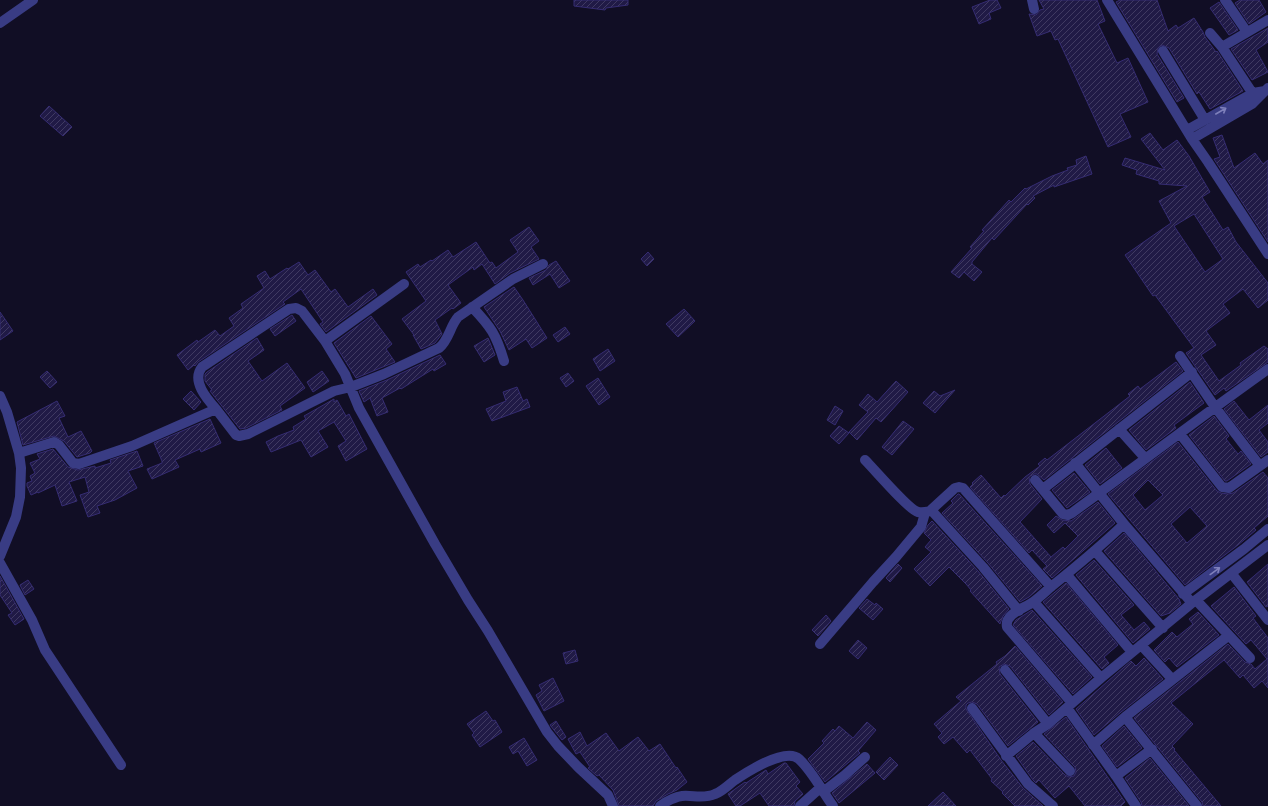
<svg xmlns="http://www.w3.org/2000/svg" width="1268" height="806" font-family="Cabin,sans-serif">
	<defs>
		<pattern id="building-hatch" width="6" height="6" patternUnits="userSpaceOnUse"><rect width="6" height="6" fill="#201a46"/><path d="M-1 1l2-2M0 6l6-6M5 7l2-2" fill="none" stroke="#403a62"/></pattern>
	</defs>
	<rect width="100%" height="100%" fill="#110e25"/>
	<!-- building -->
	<path fill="url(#building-hatch)" stroke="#352c72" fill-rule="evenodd" d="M574 0H628V5L606 8 605 10 574 6Z
		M990 0H997L1001 8 989 13 991 19 979 24 972 7Z
		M1039 0H1097L1105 21 1098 24 1117 63 1128 58 1148 102 1120 114 1131 137 1108 147 1058 39 1055 40 1051 31 1037 36 1029 14 1036 15 1040 10 1044 9Z
		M1120 0H1157L1168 31 1176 25 1178 28 1194 18 1203 32 1205 37 1216 52 1217 51 1243 91 1210 109 1199 92 1197 94 1169 48 1162 45 1158 48 1157 54 1184 98 1177 102 1116 2Z
		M1240 0H1259L1266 12 1249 24 1235 3Z
		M1219 2 1238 30 1229 35 1210 8Z
		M1268 28V42L1256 50 1268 72 1252 80 1231 49Z
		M49 106 72 127 63 136 40 116Z
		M1150 133 1163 150 1177 140 1189 156 1210 192 1202 197 1223 230 1228 227 1236 242 1268 283V300L1258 308 1243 289 1223 304 1230 313 1206 331 1216 345 1201 355 1219 381 1241 365 1240 363 1264 346 1268 349V362L1226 391 1224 388 1215 395 1186 353 1194 348 1155 295 1153 296 1125 255 1171 223 1159 201 1187 186 1159 184V181L1136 174 1137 170 1122 165 1125 158 1165 170 1141 139ZM1194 214 1223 259 1205 272 1174 226Z
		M1222 135 1234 168 1255 153 1263 164 1268 160V242L1214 159 1220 157 1213 138Z
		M1086 156 1092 174 1054 187V185L1033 196 1035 198 1028 205 1027 204 994 240 992 238 972 262V264L982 272 974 281 964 272 959 278 951 272 972 248 970 247 984 231 982 230 1009 200 1011 202 1025 188 1026 189 1052 176 1068 170 1067 168 1077 165 1076 160Z
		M529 227 539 241 531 247 539 259 510 273 495 284 482 264 474 270 473 267 448 285 461 303 453 309 452 308 435 320 442 334 435 343 421 349 413 335H414L402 319 426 301 406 272 418 264 420 267 431 260 432 261 448 250 453 257 476 242 490 263 492 262 496 268 518 252 510 240Z
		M648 252 654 259 647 266 641 259Z
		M556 261 570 281 559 288 550 274 533 285 529 278 546 270 549 265Z
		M299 262 308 275 315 270 331 292 335 289 348 307 373 289 377 295 326 332 320 324 323 322 301 289 283 302 285 304 198 362 195 366 194 365 188 370 177 355 197 340 198 342 215 330 220 336 234 326 229 318 243 308 241 304 264 288 257 276 265 271 270 279 287 268 288 269Z
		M514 287 523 300 547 338 532 348 526 339 509 350 500 331 484 307Z
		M684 309 695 321 678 337 666 324Z
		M0 312 13 331 0 340Z
		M292 315 296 321 275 336 270 329Z
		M371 316 392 344 386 349 395 362 356 378 334 343Z
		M565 327 570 334 558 342 553 335Z
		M257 338 264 350 248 361 262 381 287 363 305 388 280 406 282 410 246 428 240 429 210 391 212 390 205 381V374L207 372Z
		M488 338 495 355 484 362 474 346Z
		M608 349 615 361 600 371 593 359Z
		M440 355 446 364 434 371 433 369 401 389 400 388 382 398 388 412 377 416 370 398 364 402 359 391 387 380Z
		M1176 362 1183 371 1044 480 1037 474H1034L1029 477 1030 484 1042 499 1020 522 1051 557 1063 547 1065 549 1078 536 1065 523 1054 533 1047 525 1056 516 1062 520 1071 521 1098 502 1115 523 1052 578 1043 569 1047 566 1032 550 1029 553 970 487 973 484 972 483 981 475 1001 498 1004 495 1005 496 1025 477 1040 466 1038 464 1045 458 1047 460 1130 396 1128 394 1138 386 1140 389Z
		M47 371 57 382 50 388 40 377Z
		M322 371 329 381 313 392 307 382Z
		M568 373 574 381 566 387 560 378Z
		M598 378 610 397 599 405 586 386Z
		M896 381 908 392 881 422 876 418 857 440 849 432 868 412 859 405 868 394 877 402Z
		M1190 382 1204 403 1174 425 1176 428 1146 450 1129 430Z
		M517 387 523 401 527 399 530 407 492 421 486 409 506 401 503 392Z
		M955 390 935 413 923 403 934 391 940 396Z
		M191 391 201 402 194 410 183 399Z
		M334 399V402L337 400 346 416 349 414 367 449 346 461 338 446 346 441 334 422 318 431 328 447 311 457 301 440 271 452 266 442 278 436 294 430 293 427 306 419 304 416Z
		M57 401 65 416 59 418 68 437 81 431 92 451 90 453 77 457 64 441 54 436 23 445 17 422Z
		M1234 401 1249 420 1268 405V423L1259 430 1268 442V452L1261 457 1224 409Z
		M835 406 843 411 835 425 827 420Z
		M1214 416 1229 436 1226 439 1238 454 1241 451 1251 464 1227 481H1225L1189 435Z
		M210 419 221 443 201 452 200 449 175 460 179 467 152 479 147 469 162 463V461L154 443Z
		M903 421 914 429 892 455 882 447Z
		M839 426 849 433 839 444 830 436Z
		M1178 442 1217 491 1221 493 1228 494 1233 493 1263 472 1268 478V516L1254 528 1256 530 1238 545 1185 585 1108 494ZM1148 480 1163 495 1145 510 1133 495ZM1190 507 1207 526 1187 543 1171 524Z
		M1106 448 1122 468 1100 484 1085 465Z
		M53 449 68 467 78 470 95 466V468L111 463 110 460 137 451 143 466 128 471 137 488 115 500 97 506 100 513 88 517 80 495 89 492 85 477 69 482 77 501 62 506 55 485 38 493V492L31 495 27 486V483L32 481 30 476 35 473 30 463 40 459 37 454Z
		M1074 473 1090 492 1067 508 1052 490Z
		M958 494H959L1042 586 1029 597 1020 602 988 563 942 513 953 503 951 501Z
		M932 521 978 571 1009 609 1003 616 1000 624 970 591 971 590 966 584 949 567 930 586 914 569 931 552 925 547 931 540 924 533 928 525Z
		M1124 533 1179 599 1181 604 1170 613 1161 616 1104 551Z
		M1094 560 1134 605 1121 615 1134 630 1144 622 1150 629 1133 643 1076 575Z
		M898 564 902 568 890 582 886 578Z
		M1268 564V606L1266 607 1247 582Z
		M0 576 24 619 15 625 8 615 12 613 0 595Z
		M28 580 34 589 25 595 20 585Z
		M1066 583 1118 645 1104 657 1109 663 1102 669 1043 602Z
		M1234 587 1256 616 1253 618 1268 638V688L1262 681 1254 688 1243 675 1240 678 1224 660 1171 703 1193 724 1172 746 1175 749 1174 750 1221 806H1203L1202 802 1134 718 1228 644 1245 662 1251 664 1255 669 1267 659 1251 640 1246 644 1211 606Z
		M867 599 875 605 876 603 883 609 873 620 859 608Z
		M1032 610 1092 677 1073 694 1013 625 1016 620Z
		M1198 612 1219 635 1177 667 1169 658 1165 662 1154 650 1172 632 1177 637 1193 624 1189 619Z
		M826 615 831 621 818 636 812 630Z
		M858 640 867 648 858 659 849 651Z
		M1015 646 1063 702 1049 715 1010 666 1004 664 999 667 1000 674 1038 722 1008 746 977 704 972 702 968 703 966 705V709L1001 760 1023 788 1043 806H1015L1002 793 1003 792 991 781 992 779 970 750 967 753 953 737 944 744 938 737 942 733 934 724 961 701 956 697 997 664 996 662 1005 656Z
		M575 650 578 661 566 664 563 653Z
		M1144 658 1163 679 1121 712 1094 735 1076 709 1131 661 1136 666Z
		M553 678 564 701 544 711 536 695 542 691 539 685Z
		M486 711 493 721 495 720 502 732 480 747 472 735 474 733 467 724Z
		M1066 717 1125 802 1121 806H1085L1069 786 1055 798 1039 780 1036 783 1033 780 1016 756 1033 742 1065 775 1069 777 1074 776 1076 772 1075 767 1044 734Z
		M556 721 566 737 562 740 550 725Z
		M867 722 876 730 858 751 860 753 825 782 808 759 824 743 822 741 833 729 835 731 839 726 853 738Z
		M1124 726 1142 748 1117 767 1102 746Z
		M580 732 587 746 606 733 619 751 638 737 649 751 660 744 676 768 677 767 687 782 677 790 668 794 656 801 653 806H619L613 790 599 775 597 776 588 768 590 767 580 752 576 754 568 739Z
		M524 738 537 760 527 766 518 751 513 754 509 747Z
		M890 757 898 765 884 780 876 772Z
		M1150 758 1189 806H1142L1141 802 1125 778Z
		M784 763H786L800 782 796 786 803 794 795 801 794 806H769L760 793 740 806H736L728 794 745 782 746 783 766 770 768 774Z
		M867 764 875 773 839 803 832 793Z
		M943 792 956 806H928Z"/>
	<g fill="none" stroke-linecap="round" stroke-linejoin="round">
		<!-- minor -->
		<path stroke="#393c84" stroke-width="10" d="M1032 0 1034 9
			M1107 0 1192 139 1208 162 1268 254
			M1225 0 1247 32
			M0 23 33 0
			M1210 33 1222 47 1255 97
			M1222 47 1268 20
			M1163 51 1205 120
			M1187 130 1253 93 1265 91
			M1192 139 1252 104 1268 88
			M472 307C491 327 496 334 504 361
			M325 341 404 284
			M1180 356 1215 407 1260 466
			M0 396 7 412 19 453 21 468 20 497 16 517 0 556
			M216 409C207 399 191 381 202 367L289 309 296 308 302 311 325 341 345 374 359 408 435 544 468 600 488 631 547 732 558 746 578 767 608 795 613 806
			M1119 429 1145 458
			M1180 434 1222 487 1229 488 1268 460
			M19 453 54 442 59 445 73 463 79 464 132 446 216 409 236 435 239 436 248 434 334 391 351 387 384 374 439 348C449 340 450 326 458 317L513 279 543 264
			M865 460C874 469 909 510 918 512 923 513 926 512 931 511
			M1075 463 1124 524 1192 603
			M1035 480 1063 514 1068 515 1072 513C1137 465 1202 416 1268 369
			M1043 489 1192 372
			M1095 551 1163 628
			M0 563 32 620 45 650 121 765
			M1232 574 1268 620
			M1067 575 1132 652
			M1183 594 1244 549 1268 529
			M1196 600 1250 658
			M1034 602 1101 678
			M1019 611 983 567 931 510 955 488 959 487 963 488 1051 587
			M820 644 873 582 896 557 921 527 925 513
			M1141 645 1172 679
			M1005 670 1048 724
			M1072 703 1007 627C1004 614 1025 608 1033 602 1040 597 1046 591 1052 586 1077 566 1101 546 1124 524
			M972 708 1028 784 1053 806
			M1067 708 1116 776 1136 806
			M1125 717 1197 806
			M1034 733 1070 771
			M1093 745 1125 717 1228 636
			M1006 756 1034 733 1048 724 1101 678 1192 603 1268 545
			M1116 776 1152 749
			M823 792 845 775 865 757
			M660 806C667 801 674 797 682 796 693 795 704 799 715 794 723 791 728 785 735 780 747 772 786 747 799 759 813 772 822 791 833 806
			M800 806 820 788"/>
	</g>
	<!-- one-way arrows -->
	<defs><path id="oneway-shaft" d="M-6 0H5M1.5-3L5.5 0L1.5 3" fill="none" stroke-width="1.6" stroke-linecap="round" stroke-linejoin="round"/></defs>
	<g stroke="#7f80bb">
		<use href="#oneway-shaft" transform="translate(1221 111) rotate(-30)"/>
		<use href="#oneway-shaft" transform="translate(1215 571) rotate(-36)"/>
	</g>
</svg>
